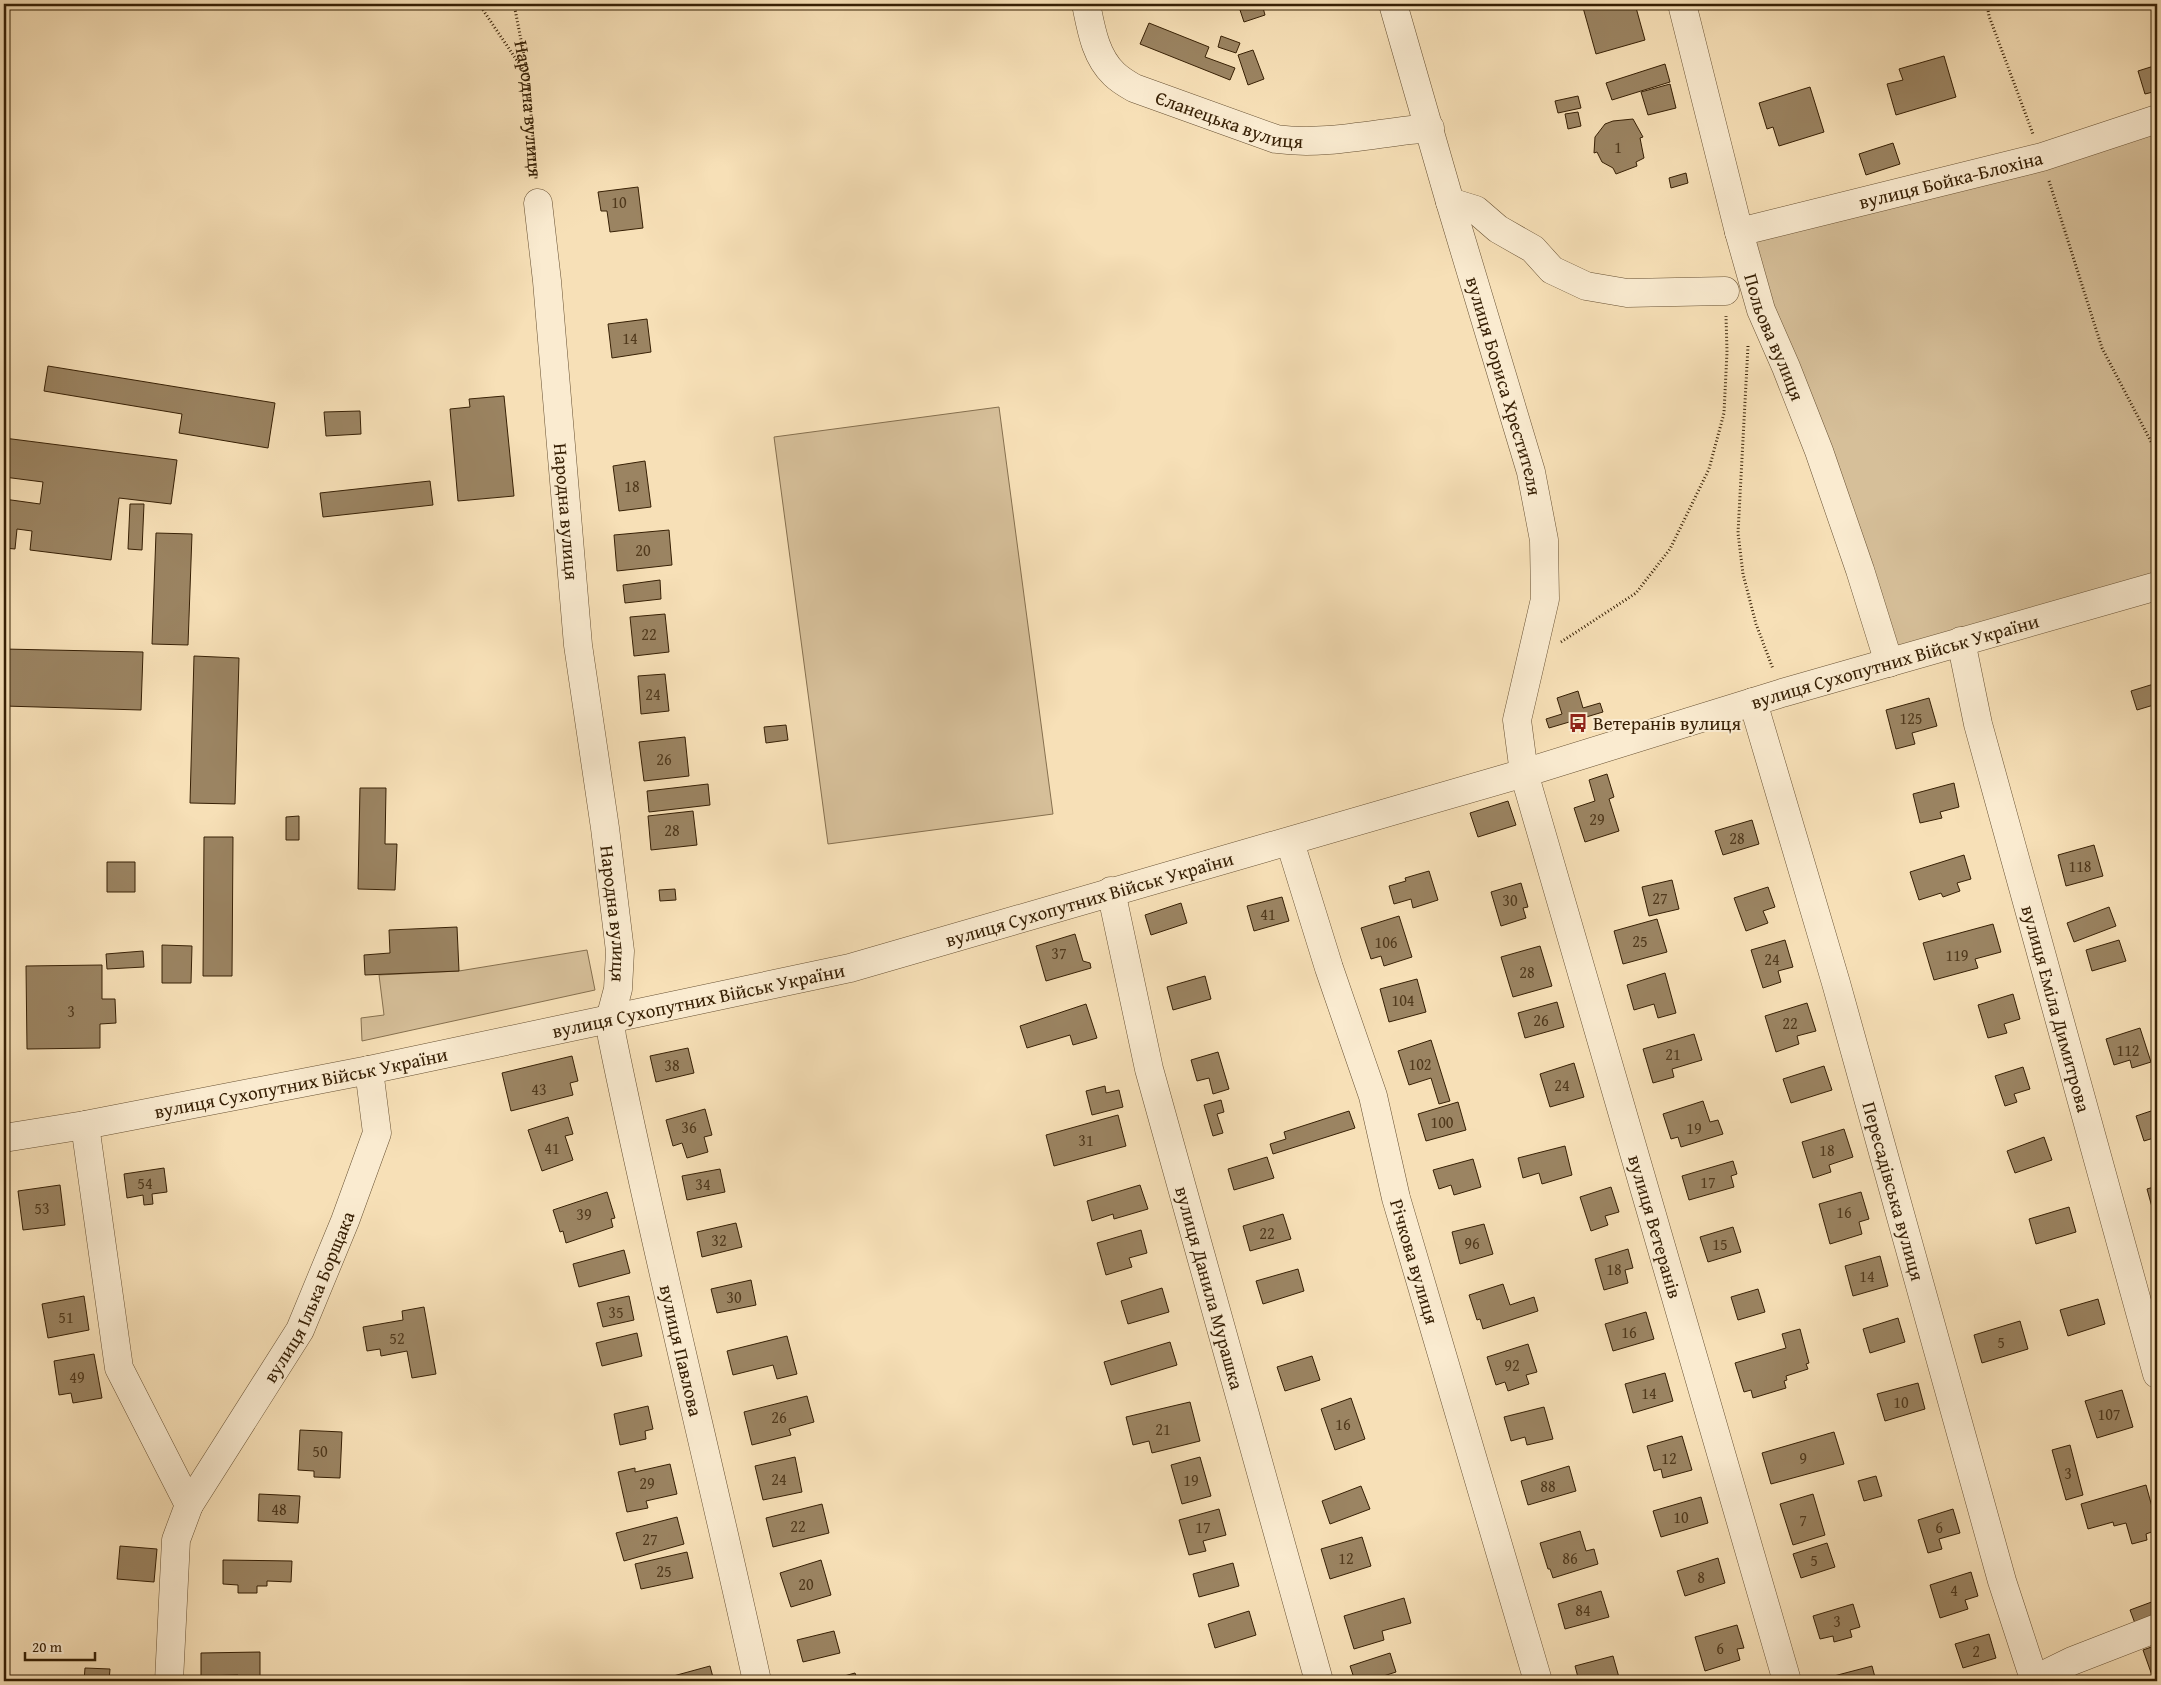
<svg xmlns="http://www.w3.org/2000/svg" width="2161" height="1685" font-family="'Gentium Book Plus',serif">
	<rect width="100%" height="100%" fill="#f7e0b7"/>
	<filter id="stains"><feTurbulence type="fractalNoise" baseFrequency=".004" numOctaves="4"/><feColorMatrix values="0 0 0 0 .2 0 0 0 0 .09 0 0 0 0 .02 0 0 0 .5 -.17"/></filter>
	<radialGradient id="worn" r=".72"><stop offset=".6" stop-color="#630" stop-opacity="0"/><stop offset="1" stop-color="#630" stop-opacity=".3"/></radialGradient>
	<!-- green -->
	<path fill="#d6bf99" stroke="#86704f" d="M2157 123V576L1898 647 1751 254 1757 232Z
		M999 407 1053 814 828 844 774 437Z
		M587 950 595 990 362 1041 361 1018 384 1015 379 975 459 971Z"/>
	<!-- building -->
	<path fill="#9b8462" stroke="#372005" d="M1262 4 1265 15 1244 22 1240 10Z
		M1582 4H1635L1645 40 1596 54Z
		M1149 23 1209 47 1205 57 1235 68 1230 80 1140 44Z
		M1221 36 1240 43 1236 53 1218 47Z
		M1253 50 1264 79 1248 85 1238 55Z
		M1944 56 1956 97 1896 115 1887 84 1903 80 1899 69Z
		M1665 64 1670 82 1612 100 1606 83Z
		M2157 65V91L2145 94 2138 71Z
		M1670 84 1676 108 1648 115 1641 92Z
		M1810 87 1824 132 1779 146 1773 127 1767 129 1759 103Z
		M1578 96 1581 108 1558 113 1555 101Z
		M1578 112 1581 126 1568 129 1565 114Z
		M1633 119 1643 137 1640 138 1644 158 1636 162 1637 166 1616 174 1613 168 1602 162 1597 152 1594 153 1595 137 1605 124 1613 121Z
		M1893 143 1900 164 1866 175 1859 154Z
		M1686 173 1688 183 1671 188 1669 178Z
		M638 187 643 228 610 232 607 211H601L598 192Z
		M647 319 651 352 612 358 608 324Z
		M48 366 275 403 268 448 179 433 182 414 44 391Z
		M504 396 514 496 458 501 450 409 470 407 469 399Z
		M360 411 361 434 326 436 324 412Z
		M4 438 177 460 171 504 119 498 111 560 30 550 32 531 17 529 15 549 4 548V499L40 504 43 482 4 477Z
		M645 461 651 507 619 511 613 466Z
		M430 481 433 505 323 517 320 493Z
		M130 504H144L142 550 128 549Z
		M669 530 672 565 617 571 614 535Z
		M156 533 192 534 188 645 152 644Z
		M660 580 661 599 625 603 623 585Z
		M665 614 669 652 634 656 630 617Z
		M4 649 143 652 141 710 4 706Z
		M194 656 239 658 235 804 190 803Z
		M665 674 669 711 641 714 638 676Z
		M2157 683V704L2137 710 2131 691Z
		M1578 691 1583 708 1600 703 1603 712 1549 728 1546 719 1562 714 1557 698Z
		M1929 698 1937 726 1912 733 1915 744 1896 749 1886 710Z
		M786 725 788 740 766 743 764 727Z
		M685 737 689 776 644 781 639 742Z
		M1607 774 1614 797 1609 799 1619 831 1585 842 1574 808 1595 801 1589 780Z
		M1954 783 1959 807 1940 812 1942 818 1920 823 1913 794Z
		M708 784 710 805 649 812 647 791Z
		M360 788H386L385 844H397L395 890 358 889Z
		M1508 801 1516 825 1478 837 1470 813Z
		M693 811 697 845 651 850 648 816Z
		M299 816V840H286V817Z
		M1752 820 1759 844 1723 855 1715 831Z
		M204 837H233L232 976H203Z
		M2094 845 2103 876 2066 886 2058 855Z
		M1964 855 1971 879 1957 883 1960 891 1943 897 1941 893 1919 900 1910 872Z
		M107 862H135V892H107Z
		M1429 871 1438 900 1413 908 1411 899 1394 904 1389 886 1406 881 1405 878Z
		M1672 880 1679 909 1649 916 1642 887Z
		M1521 883 1528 907 1523 908 1526 918 1501 926 1491 892Z
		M1768 887 1775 907 1763 911 1768 923 1746 931 1734 898Z
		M675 889 676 900 660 901 659 890Z
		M1282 897 1289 921 1254 931 1247 906Z
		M1181 903 1187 923 1151 935 1145 915Z
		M2109 907 2116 926 2074 942 2067 923Z
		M1399 916 1412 957 1384 966 1381 956 1371 959 1361 928Z
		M1657 919 1667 952 1623 964 1614 931Z
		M1993 924 2001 952 1975 959 1978 968 1934 980 1923 943Z
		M457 927 459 971 365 975 364 955 390 953 389 930Z
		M1075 934 1083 961 1090 963 1091 968 1046 981 1036 946Z
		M1785 940 1793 967 1778 971 1781 982 1763 988 1751 950Z
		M2119 940 2126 961 2092 971 2086 950Z
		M162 945 192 946 191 983H162Z
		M1540 946 1552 986 1513 997 1501 957Z
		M143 951 144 967 107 969 106 954Z
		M102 965V999H115L116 1023 100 1024V1048L27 1049 26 966Z
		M1665 973 1676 1013 1658 1018 1654 1004 1634 1010 1627 985Z
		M1205 976 1211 999 1173 1010 1167 987Z
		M1417 979 1426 1012 1389 1022 1380 989Z
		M2013 994 2020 1019 2004 1024 2007 1033 1988 1038 1978 1005Z
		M1557 1002 1564 1027 1525 1038 1518 1013Z
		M1807 1003 1816 1031 1797 1036 1799 1044 1776 1052 1765 1016Z
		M1086 1004 1097 1038 1073 1045 1070 1035 1027 1048 1020 1026Z
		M2140 1028 2151 1062 2132 1068 2130 1060 2114 1065 2106 1039Z
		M1694 1034 1702 1060 1672 1069 1674 1077 1653 1083 1643 1049Z
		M1431 1040 1450 1101 1439 1104 1431 1078 1409 1085 1398 1051Z
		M688 1048 694 1073 656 1082 650 1056Z
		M1218 1052 1229 1089 1213 1094 1209 1078 1197 1081 1191 1060Z
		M572 1056 578 1081 570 1083 573 1095 511 1111 502 1073Z
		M1574 1063 1584 1097 1550 1107 1540 1074Z
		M1824 1066 1832 1090 1791 1103 1783 1079Z
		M2023 1067 2030 1089 2014 1094 2017 1102 2005 1106 1995 1076Z
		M1105 1086 1106 1093 1119 1090 1123 1107 1092 1115 1086 1091Z
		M1221 1100 1224 1112 1217 1114 1223 1133 1213 1136 1204 1105Z
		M1703 1101 1710 1122 1718 1120 1723 1134 1681 1147 1678 1137 1671 1139 1663 1114Z
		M1458 1102 1466 1130 1426 1141 1418 1114Z
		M705 1109 712 1135 704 1137 708 1152 687 1158 682 1143 673 1146 666 1120Z
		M2157 1109V1137L2144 1141 2136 1116Z
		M1349 1111 1355 1128 1273 1154 1270 1144 1286 1139 1284 1132Z
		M1118 1115 1126 1146 1054 1166 1046 1135Z
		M568 1117 573 1134 565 1136 573 1160 542 1171 528 1130Z
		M1844 1129 1853 1157 1829 1165 1831 1172 1813 1178 1802 1142Z
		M2044 1137 2052 1160 2015 1173 2007 1151Z
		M1565 1146 1572 1175 1542 1184 1539 1173 1523 1178 1518 1158Z
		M1267 1157 1274 1178 1234 1190 1228 1169Z
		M1473 1159 1481 1187 1454 1195 1451 1185 1439 1189 1433 1170Z
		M1733 1161 1737 1174 1731 1176 1734 1187 1689 1200 1682 1176Z
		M164 1168 167 1192 152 1194 153 1204 144 1205 143 1195 127 1198 124 1174Z
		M720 1169 725 1192 687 1200 682 1176Z
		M60 1185 65 1225 23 1230 18 1191Z
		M1140 1185 1148 1209 1114 1219 1113 1214 1092 1221 1087 1201Z
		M2157 1186V1217L2155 1218 2147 1189Z
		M1611 1187 1619 1212 1605 1216 1608 1225 1591 1231 1580 1197Z
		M607 1192 615 1218 611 1219 613 1227 566 1243 563 1231 560 1232 553 1210Z
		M1861 1192 1869 1219 1859 1222 1862 1234 1830 1244 1819 1204Z
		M2069 1207 2076 1232 2036 1244 2029 1219Z
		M1283 1214 1291 1239 1250 1251 1243 1226Z
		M736 1223 742 1247 702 1257 697 1232Z
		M1484 1224 1493 1254 1460 1264 1452 1232Z
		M1733 1227 1741 1252 1708 1262 1700 1237Z
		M1141 1230 1147 1253 1129 1258 1132 1267 1106 1275 1097 1243Z
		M1628 1249 1633 1268 1625 1270 1628 1283 1604 1290 1595 1259Z
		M624 1250 630 1273 579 1287 573 1264Z
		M1880 1256 1888 1286 1853 1296 1845 1266Z
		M1298 1269 1304 1291 1263 1304 1256 1281Z
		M751 1280 756 1305 717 1313 711 1289Z
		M1503 1284 1510 1305 1534 1297 1538 1311 1483 1329 1480 1319 1477 1320 1469 1295Z
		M1162 1288 1169 1312 1128 1324 1121 1301Z
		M1758 1289 1765 1312 1738 1320 1731 1297Z
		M84 1296 89 1330 48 1338 42 1304Z
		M629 1296 634 1320 603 1327 597 1303Z
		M2098 1299 2105 1324 2068 1336 2060 1310Z
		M424 1307 436 1374 412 1378 407 1351 381 1356 380 1349 367 1351 363 1327 403 1320 402 1311Z
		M1646 1312 1654 1339 1613 1351 1605 1324Z
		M1898 1318 1905 1342 1870 1353 1863 1329Z
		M2020 1321 2028 1349 1982 1363 1974 1335Z
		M1800 1329 1809 1363 1806 1364 1808 1369 1786 1376 1787 1380 1784 1381 1786 1388 1753 1398 1751 1390 1744 1392 1735 1363 1786 1348 1782 1334Z
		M637 1333 642 1356 602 1366 596 1343Z
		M787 1336 797 1374 777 1379 773 1365 733 1375 727 1351Z
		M1170 1342 1177 1365 1111 1385 1104 1362Z
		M1528 1344 1537 1372 1526 1375 1529 1384 1508 1391 1505 1382 1496 1385 1487 1357Z
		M94 1354 102 1398 73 1403 71 1393 59 1395 54 1361Z
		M1312 1356 1320 1380 1285 1391 1277 1367Z
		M1665 1373 1673 1401 1633 1413 1625 1384Z
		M1918 1383 1925 1409 1885 1421 1877 1394Z
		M2122 1390 2133 1427 2097 1438 2085 1401Z
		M807 1396 814 1422 789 1429 791 1435 752 1445 744 1412Z
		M1351 1398 1365 1439 1335 1450 1321 1409Z
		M1190 1402 1200 1441 1152 1453 1149 1441 1133 1445 1126 1417Z
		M648 1406 653 1429 645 1431 646 1439 620 1445 614 1414Z
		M1544 1407 1553 1439 1527 1445 1525 1437 1511 1441 1504 1417Z
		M300 1430 342 1432 340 1478 314 1477V1471L298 1470Z
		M1834 1432 1844 1464 1771 1484 1762 1453Z
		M1682 1436 1692 1470 1663 1478 1661 1469 1654 1471 1647 1446Z
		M2070 1445 2083 1495 2066 1500 2052 1450Z
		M795 1457 802 1492 763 1500 755 1466Z
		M1200 1457 1211 1496 1182 1504 1171 1465Z
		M670 1464 677 1494 646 1501 648 1508 627 1512 618 1472 635 1468V1472Z
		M1569 1466 1576 1491 1528 1505 1521 1481Z
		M1876 1476 1882 1496 1864 1501 1858 1481Z
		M2146 1485 2157 1525V1530L2146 1534 2147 1540 2132 1544 2126 1523 2114 1526 2113 1522 2088 1529 2081 1504Z
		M1361 1486 1370 1509 1330 1524 1322 1501Z
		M259 1494 300 1496 298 1523 258 1521Z
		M1813 1494 1825 1535 1793 1545 1780 1504Z
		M1701 1497 1708 1523 1661 1537 1653 1511Z
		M822 1504 829 1533 773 1547 766 1518Z
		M1219 1509 1226 1535 1203 1541 1206 1551 1189 1555 1179 1520Z
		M1953 1509 1960 1533 1939 1539 1942 1549 1928 1553 1918 1520Z
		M677 1517 684 1544 624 1561 616 1533Z
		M1580 1531 1586 1551 1594 1549 1598 1564 1553 1578 1550 1569H1548L1540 1543Z
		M1362 1537 1371 1566 1330 1579 1321 1549Z
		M1827 1543 1835 1567 1801 1578 1793 1554Z
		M120 1546 157 1549 154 1582 117 1579Z
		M687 1552 693 1578 641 1589 635 1564Z
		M1718 1558 1725 1583 1685 1596 1677 1571Z
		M223 1560 292 1561 291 1582 267 1581V1586H257V1593H238V1585L223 1584Z
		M821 1560 831 1595 791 1607 780 1573Z
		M1233 1563 1239 1586 1199 1597 1193 1574Z
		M1971 1572 1978 1596 1965 1600 1968 1609 1940 1618 1930 1585Z
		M1601 1591 1609 1617 1565 1629 1558 1604Z
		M1404 1598 1411 1623 1382 1631 1384 1640 1354 1649 1344 1616Z
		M2157 1600V1618L2136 1626 2130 1610Z
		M1853 1604 1860 1627 1850 1630 1852 1637 1834 1642 1833 1636 1820 1639 1813 1616Z
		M1249 1611 1256 1635 1215 1648 1208 1624Z
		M1737 1625 1744 1648 1737 1649 1740 1660 1705 1671 1695 1637Z
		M834 1631 840 1653 803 1662 797 1640Z
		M1989 1634 1996 1658 1963 1668 1955 1644Z
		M2157 1645V1681H2154L2143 1650Z
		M260 1652V1681H238V1675L201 1676V1653Z
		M1390 1653 1396 1672 1368 1681H1355L1350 1666Z
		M1613 1656 1620 1681H1579L1575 1666Z
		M710 1666 714 1681H655Z
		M1872 1666 1876 1681H1831L1830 1677Z
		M85 1668 110 1669 109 1681H84Z
		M855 1673 858 1681H826Z
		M1266 1676 1267 1681H1244Z"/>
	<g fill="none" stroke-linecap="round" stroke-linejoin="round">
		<!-- minor casing -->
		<g stroke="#675032" stroke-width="29">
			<g id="minor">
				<path id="s2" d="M1086 4C1091 28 1095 56 1114 74 1119 79 1127 84 1134 88L1276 139C1327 146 1379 132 1430 128"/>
				<path id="s3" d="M1393 4 1450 202 1531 472 1544 540 1545 599 1517 720 1524 773 1787 1681"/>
				<path id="s4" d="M1682 4 1739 232 1761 310 1786 367 1819 451 1860 570 1889 663"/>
				<path d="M1450 202 1476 210 1498 229 1533 249 1552 270 1586 286 1627 293 1725 291"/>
				<path id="s5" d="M538 203 547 281 578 645 605 828 620 951 618 989 610 1019 612 1037C656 1253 710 1466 757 1681"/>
				<path id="s6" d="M1739 232 2042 157 2157 119"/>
				<path id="s7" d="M1961 641 1978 724 2157 1374"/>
				<path id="s8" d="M1753 702 1836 983 2002 1581 2034 1679"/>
				<path id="s9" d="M1290 842 1329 968 1373 1096 1396 1198 1538 1681"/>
				<path id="s10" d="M1111 891 1149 1069 1319 1681"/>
				<path d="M85 1125 119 1368 189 1505 176 1540 169 1681"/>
				<path id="s11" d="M4 1138 85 1125 369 1070 850 968 1524 773 1782 693 2157 586"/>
				<path id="s12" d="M189 1505 300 1330 345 1221 377 1133 369 1070"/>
				<path d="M2031 1681 2072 1661 2157 1628"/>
			</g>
		</g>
		<!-- path -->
		<g stroke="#372005" stroke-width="3" stroke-dasharray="1 2.5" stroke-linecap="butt">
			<path d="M479 4 526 74"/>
			<path id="s1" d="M514 4 528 76 536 179"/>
			<path d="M1987 4 1989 16 2033 134"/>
			<path d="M2049 181 2102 348 2157 453"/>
			<path d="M1748 346 1738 533 1743 574 1756 624 1773 669"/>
			<path d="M1561 642 1636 593 1670 549 1709 469 1724 413 1727 352 1726 316"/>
		</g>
		<!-- minor -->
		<use href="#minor" stroke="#faebd0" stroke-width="28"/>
	</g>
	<!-- icons -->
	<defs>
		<g id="bus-bare" transform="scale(1.5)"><path d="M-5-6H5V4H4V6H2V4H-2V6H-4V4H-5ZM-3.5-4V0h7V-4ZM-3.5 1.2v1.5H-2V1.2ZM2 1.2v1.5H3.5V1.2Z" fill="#8f2418" stroke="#faebd0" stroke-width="2.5" paint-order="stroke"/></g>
	</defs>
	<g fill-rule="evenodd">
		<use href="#bus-bare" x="1578" y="723"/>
	</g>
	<g text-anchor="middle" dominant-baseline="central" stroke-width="4" stroke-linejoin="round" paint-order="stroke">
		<!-- number labels -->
		<g font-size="16" fill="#50391c">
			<text x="1618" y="147">1</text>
			<text x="619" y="202">10</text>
			<text x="630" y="338">14</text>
			<text x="632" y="486">18</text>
			<text x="643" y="550">20</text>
			<text x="649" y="634">22</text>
			<text x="653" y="694">24</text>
			<text x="1911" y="718">125</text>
			<text x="664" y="759">26</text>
			<text x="1597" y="819">29</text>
			<text x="672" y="830">28</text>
			<text x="1737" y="838">28</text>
			<text x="2080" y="866">118</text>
			<text x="1660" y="898">27</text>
			<text x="1510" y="900">30</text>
			<text x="1268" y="914">41</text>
			<text x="1640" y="941">25</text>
			<text x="1386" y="942">106</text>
			<text x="1059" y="953">37</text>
			<text x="1957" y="955">119</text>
			<text x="1772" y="959">24</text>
			<text x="1527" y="972">28</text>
			<text x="1403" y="1000">104</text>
			<text x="71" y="1011">3</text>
			<text x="1541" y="1020">26</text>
			<text x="1790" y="1023">22</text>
			<text x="2128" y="1050">112</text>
			<text x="1673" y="1054">21</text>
			<text x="1420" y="1064">102</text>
			<text x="672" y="1065">38</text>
			<text x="1562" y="1085">24</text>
			<text x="539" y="1089">43</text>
			<text x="1442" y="1122">100</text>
			<text x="689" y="1127">36</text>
			<text x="1694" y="1128">19</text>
			<text x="1086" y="1140">31</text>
			<text x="552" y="1148">41</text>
			<text x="1827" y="1150">18</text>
			<text x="1708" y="1182">17</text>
			<text x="145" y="1183">54</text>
			<text x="703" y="1184">34</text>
			<text x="42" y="1208">53</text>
			<text x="1844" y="1212">16</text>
			<text x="584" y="1214">39</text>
			<text x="1267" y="1233">22</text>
			<text x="719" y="1240">32</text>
			<text x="1472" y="1243">96</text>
			<text x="1720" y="1244">15</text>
			<text x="1614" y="1269">18</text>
			<text x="1867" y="1276">14</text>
			<text x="734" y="1297">30</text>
			<text x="616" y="1312">35</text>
			<text x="66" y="1317">51</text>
			<text x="1629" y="1332">16</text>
			<text x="397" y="1338">52</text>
			<text x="2001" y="1342">5</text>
			<text x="1512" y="1365">92</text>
			<text x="77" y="1377">49</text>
			<text x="1649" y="1393">14</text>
			<text x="1901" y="1402">10</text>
			<text x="2109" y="1414">107</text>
			<text x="779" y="1417">26</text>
			<text x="1343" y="1424">16</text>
			<text x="1163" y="1429">21</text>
			<text x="320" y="1451">50</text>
			<text x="1669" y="1458">12</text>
			<text x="1803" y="1458">9</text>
			<text x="2068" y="1473">3</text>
			<text x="779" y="1479">24</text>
			<text x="1191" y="1480">19</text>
			<text x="647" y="1483">29</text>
			<text x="1548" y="1486">88</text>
			<text x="279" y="1509">48</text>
			<text x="1681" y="1517">10</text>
			<text x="1803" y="1520">7</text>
			<text x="798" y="1526">22</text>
			<text x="1203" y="1527">17</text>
			<text x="1939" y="1527">6</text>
			<text x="650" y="1539">27</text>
			<text x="1346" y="1558">12</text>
			<text x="1570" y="1558">86</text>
			<text x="1814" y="1560">5</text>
			<text x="664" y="1571">25</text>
			<text x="1701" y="1577">8</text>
			<text x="806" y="1584">20</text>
			<text x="1954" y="1590">4</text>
			<text x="1583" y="1610">84</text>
			<text x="1837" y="1621">3</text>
			<text x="1720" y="1648">6</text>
			<text x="1976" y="1651">2</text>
		</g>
		<!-- street labels -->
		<g font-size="19" fill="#372005" stroke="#faebd0">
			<text stroke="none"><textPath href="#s1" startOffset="106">Народна вулиця</textPath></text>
			<text stroke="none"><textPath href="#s2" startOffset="202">Єланецька вулиця</textPath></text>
			<text stroke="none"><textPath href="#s6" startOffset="218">вулиця Бойка-Блохіна</textPath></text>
			<text stroke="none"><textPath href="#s4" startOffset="346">Польова вулиця</textPath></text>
			<text stroke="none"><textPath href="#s3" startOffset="398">вулиця Бориса Хрестителя</textPath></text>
			<text stroke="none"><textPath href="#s5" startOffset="310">Народна вулиця</textPath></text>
			<text stroke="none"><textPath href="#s11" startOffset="1952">вулиця Сухопутних Військ України</textPath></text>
			<text stroke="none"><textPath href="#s11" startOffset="1112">вулиця Сухопутних Військ України</textPath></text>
			<text stroke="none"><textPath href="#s5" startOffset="715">Народна вулиця</textPath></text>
			<text stroke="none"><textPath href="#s11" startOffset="708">вулиця Сухопутних Військ України</textPath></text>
			<text stroke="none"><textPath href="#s7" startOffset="380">вулиця Еміла Димитрова</textPath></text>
			<text stroke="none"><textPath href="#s11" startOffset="302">вулиця Сухопутних Військ України</textPath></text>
			<text stroke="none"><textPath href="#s8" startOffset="509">Пересадівська вулиця</textPath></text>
			<text stroke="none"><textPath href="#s3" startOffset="1266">вулиця Ветеранів</textPath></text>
			<text stroke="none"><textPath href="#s9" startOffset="438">Річкова вулиця</textPath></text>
			<text stroke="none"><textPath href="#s10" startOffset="409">вулиця Данила Мурашка</textPath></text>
			<text stroke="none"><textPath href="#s12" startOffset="241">вулиця Ілька Борщака</textPath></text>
			<text stroke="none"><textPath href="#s5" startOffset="1161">вулиця Павлова</textPath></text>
		</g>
		<!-- poi labels -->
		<g font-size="19" fill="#372005" stroke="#faebd0" text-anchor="start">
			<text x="1593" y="723">Ветеранів вулиця</text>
		</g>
	</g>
	<!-- margin -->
	<rect width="2161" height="1685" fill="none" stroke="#f7e0b7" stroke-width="20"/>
	<rect x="5" y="5" width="2151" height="1675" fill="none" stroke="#372005" stroke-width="2.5"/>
	<rect x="10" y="10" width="2141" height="1665" fill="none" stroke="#372005"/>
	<!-- scale -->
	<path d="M25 1652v8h70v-8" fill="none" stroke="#372005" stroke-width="2.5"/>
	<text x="32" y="1652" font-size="15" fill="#372005" stroke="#faebd0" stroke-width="4" paint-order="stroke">20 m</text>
	<rect width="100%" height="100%" filter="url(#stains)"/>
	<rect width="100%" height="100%" fill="url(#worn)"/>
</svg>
